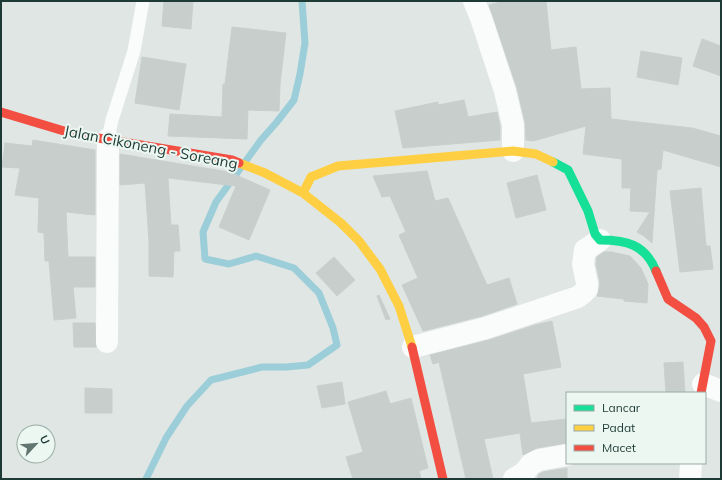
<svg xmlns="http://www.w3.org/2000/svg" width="722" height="480" font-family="Mulish,sans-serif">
	<rect width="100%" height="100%" fill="#e0e6e3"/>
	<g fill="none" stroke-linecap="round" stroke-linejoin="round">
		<!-- stream -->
		<path stroke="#9bced9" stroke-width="7" d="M146 479 166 438 187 406 211 380 262 367H286L308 365 337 345 333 328 319 293 294 268 256 256 229 264 205 259 203 232 216 202 261 140 276 123 294 100 300 74 305 43 302 1"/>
	</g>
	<!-- building -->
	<path fill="#c7cecb" stroke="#c8cfcc" d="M164 1H193L191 29 162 26Z
		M504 1H546L551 50 576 47 581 89 610 88 611 119 692 128 721 136V167L663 150 661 169 657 170 652 243 644 236 637 232 650 212 630 211 631 188H622V159L583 154 586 126 533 141 526 140 525 122 517 88 489 5Z
		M232 27 286 33 280 84 279 111 248 110 247 139 168 136 170 114 222 117 223 84H225Z
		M702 39 721 46V76L693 66Z
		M641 51 682 58 678 85 637 77Z
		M142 57 186 64 179 110 135 103Z
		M464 100 468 117 497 112 500 126V140L403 148 395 111 438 102V105Z
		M33 140 95 150V215L66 212 68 257H95V287H73L76 318 54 320 49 261H45L44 233 38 232 39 198 15 195 20 168 2 167 5 143 32 146Z
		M120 154 229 172 270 190 249 240 219 227 236 186 168 178 171 225H178L180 251H174L173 277 149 276V241L145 183 120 185Z
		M427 171 435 201 448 198 487 285 509 278 517 304 482 316 423 331 402 285 418 278 399 235 406 232 390 196 382 197 373 176Z
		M537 175 546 210 516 218 507 183Z
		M701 188 706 246H710L713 269 680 272 670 191Z
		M604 252H612L630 256 641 268 648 284 647 303 624 301V299L597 296 599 289 600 283 596 264 597 257Z
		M334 257 355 280 337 296 316 273Z
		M379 295 390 319 386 320 377 296Z
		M552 321 561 367 523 374 531 423 567 419V443L537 448 523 455 520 433 484 439 493 479H466L439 362 433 364 430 355 489 340 535 325Z
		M73 323H95L96 347H74Z
		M683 362 685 393H666L664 363Z
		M342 382 345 404 322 408 317 386Z
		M85 388 112 389V413H85Z
		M386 391 390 404 411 398 428 468 419 471 421 479H353L346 457 363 452 348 402Z
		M567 468V479H537L539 474 543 472Z"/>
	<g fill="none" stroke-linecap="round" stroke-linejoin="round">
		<!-- lane -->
		<path stroke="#fafbfb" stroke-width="13" d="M108 139 112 120 134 51 143 1"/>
		<!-- street -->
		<path stroke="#fafbfb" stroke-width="22" d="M474 1 481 18 505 91 513 125V151
			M107 342 108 139
			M413 347 486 328 578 297 583 293 587 289V283L583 264 585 250 600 240
			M703 384 721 391
			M514 479 524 473 531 464 539 460 567 455
			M690 479 691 463"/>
		<!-- fast -->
		<path stroke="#16e098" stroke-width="9" d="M553 162 568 170 588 211 595 234 600 240C626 240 645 244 656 271"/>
		<!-- slow -->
		<path stroke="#ffcf43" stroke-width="9" d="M239 163 265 173 303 193 341 223 359 241 380 269 399 306 412 347
			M303 193 311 177 338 166 513 151 536 154 553 162"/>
		<!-- jam -->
		<path stroke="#f24e42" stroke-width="9" d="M1 112 74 134 232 160 239 163
			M656 271 668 299 696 318 704 327 711 341 701 393
			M412 347 443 479"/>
	</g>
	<g text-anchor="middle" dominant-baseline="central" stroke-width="4" stroke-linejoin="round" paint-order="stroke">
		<!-- street labels -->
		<g font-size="15" fill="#1d3a34" stroke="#ecf7f2">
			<text transform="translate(151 147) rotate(11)">Jalan Cikoneng - Soreang</text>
		</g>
	</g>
	<!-- border -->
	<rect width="722" height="480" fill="none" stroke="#1d3a34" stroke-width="4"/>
	<!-- legend -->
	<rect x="566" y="392" width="140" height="72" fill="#ecf7f2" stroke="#99aba6"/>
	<rect x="574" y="405" width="20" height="6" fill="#16e098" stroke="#99aba6"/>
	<text x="602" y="412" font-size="12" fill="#1d3a34">Lancar</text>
	<rect x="574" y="425" width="20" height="6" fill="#ffcf43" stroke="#99aba6"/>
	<text x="602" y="432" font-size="12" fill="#1d3a34">Padat</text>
	<rect x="574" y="445" width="20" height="6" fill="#f24e42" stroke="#99aba6"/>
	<text x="602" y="452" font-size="12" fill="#1d3a34">Macet</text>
	<!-- north arrow -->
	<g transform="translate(36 444) rotate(64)"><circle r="19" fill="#ecf7f2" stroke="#99aba6"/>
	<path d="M0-3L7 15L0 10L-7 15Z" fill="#617671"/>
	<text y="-6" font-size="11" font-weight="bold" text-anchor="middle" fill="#1d3a34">U</text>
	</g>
</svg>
